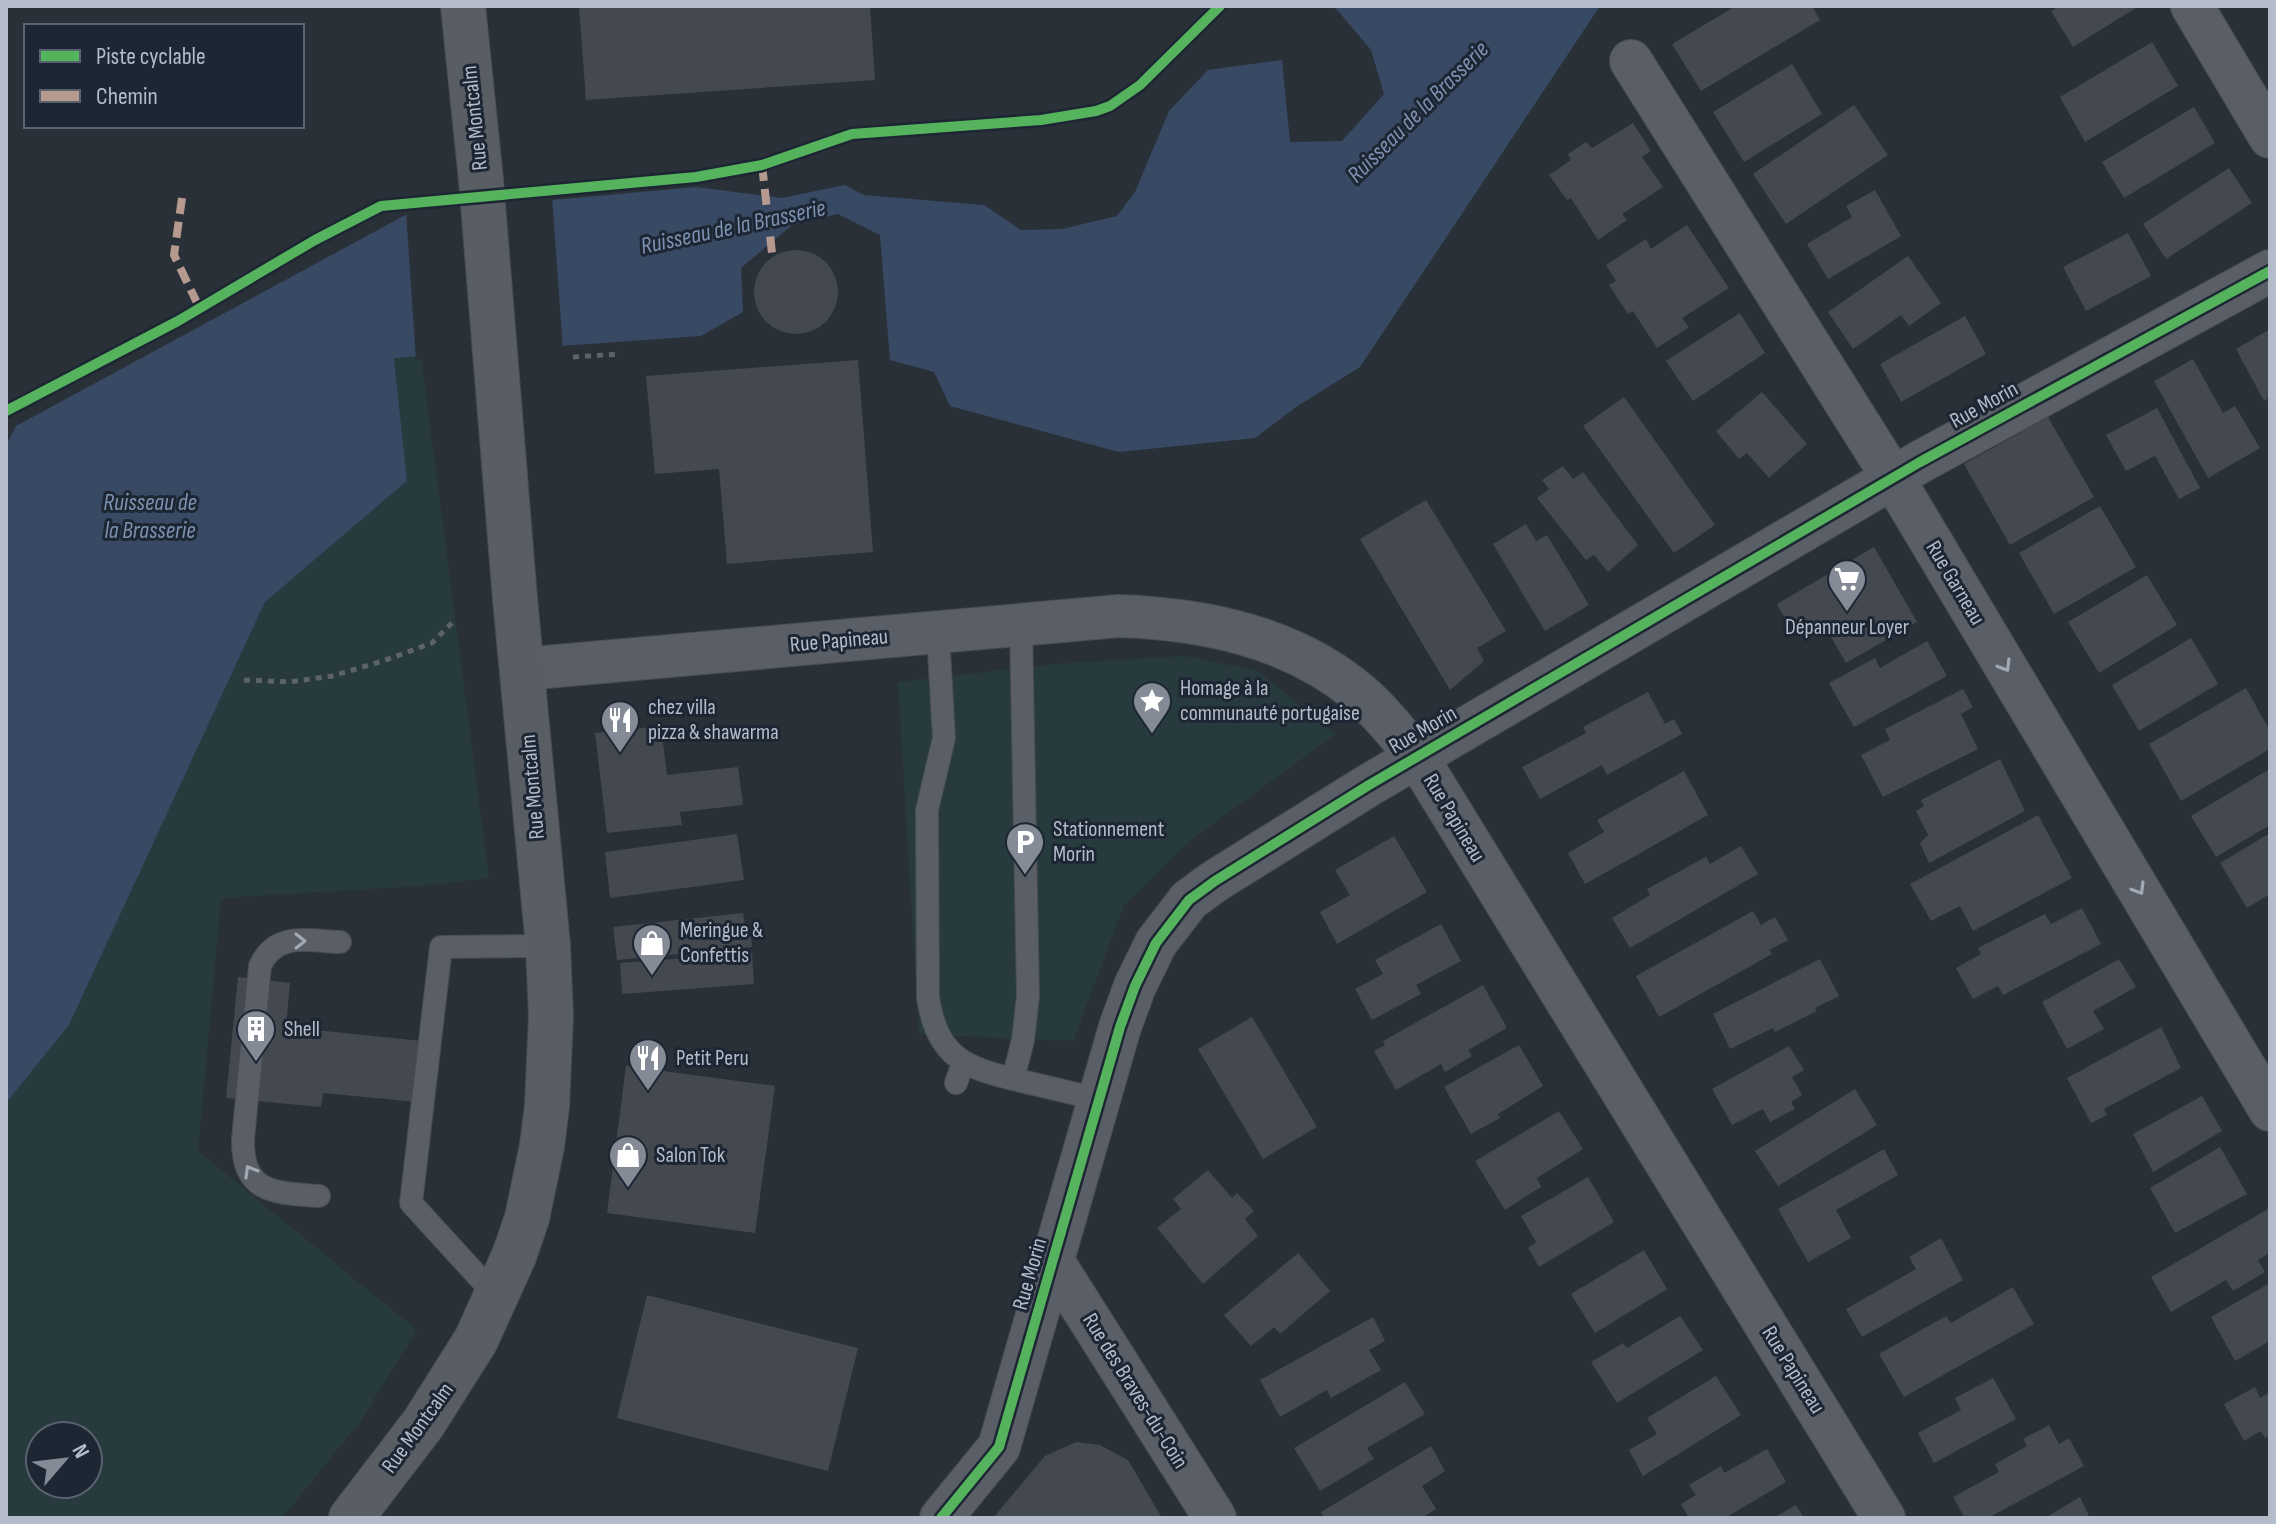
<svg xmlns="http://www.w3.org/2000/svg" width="2276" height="1524" font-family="'Sofia Sans Condensed',sans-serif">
	<rect width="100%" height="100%" fill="#2a3038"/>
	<!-- green -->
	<path fill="#273a3e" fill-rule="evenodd" d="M421 356 489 878 420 886 221 898 198 1151 417 1330 360 1422 282 1518H6V1103L69 1025 265 602 407 481 394 357ZM40 1436H88V1484H40Z
		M1184 656 1256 670 1336 734 1191 840 1124 905 1073 1041 919 1034 898 682 1054 664Z"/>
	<!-- water -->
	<path fill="#384963" d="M1334 6H1600L1360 367 1296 407 1255 438 1119 452 950 406 934 372 890 360 880 235 838 214 792 225 741 268 743 312 701 336 394 358 407 481 265 602 69 1025 6 1103V446L16 426 409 213 696 187 782 198 845 185 864 195 984 205 1021 230 1062 229 1117 216 1135 192 1169 111 1208 70 1282 60 1290 142 1342 141 1384 94 1371 50Z"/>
	<!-- pier -->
	<path fill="#2a3038" d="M552 196 563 350 416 360 406 211Z"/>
	<!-- building -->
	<path fill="#444950" d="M579 6H870L875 80 586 100Z
		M1736 6H1812L1820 20 1701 91 1672 44Z
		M2060 6H2139L2073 47 2051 11Z
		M2152 42 2178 86 2085 142 2060 97Z
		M1792 64 1822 114 1744 162 1713 112Z
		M1854 105 1888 155 1786 224 1753 174Z
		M2194 107 2215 143 2124 198 2102 162Z
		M1633 123 1651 151 1642 157 1663 187 1622 214 1627 220 1598 240 1571 198 1567 200 1549 175 1571 160 1568 154 1586 142 1592 148Z
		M2229 168 2252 203 2166 259 2143 224Z
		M1875 190 1901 236 1828 279 1807 244 1852 217 1846 206Z
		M1687 225 1729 288 1682 318 1689 327 1657 348 1633 311 1628 314 1609 285 1616 281 1606 265 1646 239 1651 249Z
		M2128 233 2151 276 2086 311 2063 267Z
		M754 292a42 42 0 1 1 84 0a42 42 0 1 1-84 0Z
		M1908 256 1941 303 1909 326 1901 315 1853 349 1828 312Z
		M1740 313 1765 353 1693 401 1666 361Z
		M1965 316 1986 354 1901 402 1880 364Z
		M2270 329V397L2264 401 2236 349Z
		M2193 359 2223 413 2235 406 2260 448 2208 478 2154 381Z
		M858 360 873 552 727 564 719 469 655 474 646 376Z
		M1762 392 1807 444 1769 478 1747 453 1739 459 1716 431Z
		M1624 397 1715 525 1674 553 1583 426Z
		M2157 408 2200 488 2179 499 2155 456 2126 471 2106 435Z
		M2048 417 2094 497 2010 545 1964 464Z
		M1563 466 1573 479 1583 472 1638 545 1608 572 1594 555 1586 560 1537 498 1549 489 1542 480Z
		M1426 500 1506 631 1477 648 1484 661 1450 690 1360 539Z
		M2100 506 2136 567 2054 614 2019 553Z
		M1526 524 1536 541 1547 535 1589 605 1545 631 1493 544Z
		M1874 547 1917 622 1846 663 1827 630 1814 637 1805 622 1791 630 1777 604Z
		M2147 575 2177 625 2099 673 2068 622Z
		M2191 638 2218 684 2139 731 2112 685Z
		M1927 641 1947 676 1854 727 1829 683 1875 658 1880 668Z
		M2246 688 2270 731V749L2181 801 2149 744Z
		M1963 689 1973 707 1961 714 1978 749 1883 797 1861 755 1890 740 1885 729Z
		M1648 692 1665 724 1674 719 1682 734 1607 775 1602 765 1540 799 1522 767 1586 733 1583 727Z
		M661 726 667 775 738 767 743 805 680 812 682 825 607 833 595 733Z
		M2000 759 2025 811 1929 863 1920 843 1928 835 1916 811 1924 806 1921 800Z
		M2268 770 2270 774V825L2216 857 2191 816Z
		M1684 771 1708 815 1585 884 1568 853 1604 832 1597 820Z
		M2038 815 2072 878 1973 931 1960 906 1931 921 1910 884Z
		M2270 833V894L2247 908 2220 863Z
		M737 834 744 880 610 898 605 852Z
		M1394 836 1427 892 1337 944 1320 912 1350 895 1335 870Z
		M1741 846 1758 874 1630 948 1612 918 1650 895 1647 889 1706 857 1710 864Z
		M2082 908 2101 944 2003 995 1998 986 1973 999 1956 968 1981 954 1978 948 2045 914 2051 924Z
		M1753 911 1761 925 1775 917 1788 940 1769 950 1772 954 1659 1017 1636 976Z
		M743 913 745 926H750L752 947 617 960 613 927Z
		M1441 924 1461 961 1416 985 1421 994 1372 1020 1355 989 1383 974 1375 960Z
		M752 953 754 984 622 994 620 963Z
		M1820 959 1839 996 1815 1008 1817 1011 1775 1032 1773 1028 1730 1049 1713 1014Z
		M2119 959 2136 987 2093 1011 2104 1029 2067 1049 2042 1002Z
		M238 977 290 983 286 1027 422 1041 417 1102 323 1093 321 1107 226 1098Z
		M1483 985 1507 1028 1468 1050 1472 1056 1445 1072 1441 1064 1396 1090 1374 1051 1385 1045 1383 1041Z
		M1252 1017 1317 1127 1263 1159 1198 1049Z
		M2161 1027 2181 1068 2104 1109 2107 1115 2091 1123 2067 1078Z
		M1519 1045 1543 1086 1498 1114 1500 1118 1471 1134 1444 1087Z
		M1789 1046 1804 1070 1792 1077 1802 1095 1791 1102 1795 1109 1770 1122 1763 1109 1732 1125 1712 1089Z
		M626 1066 775 1086 755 1233 607 1213Z
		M1855 1089 1877 1125 1778 1186 1755 1151Z
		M2202 1096 2222 1131 2153 1172 2133 1134Z
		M1559 1111 1583 1149 1537 1178 1541 1187 1505 1210 1475 1161Z
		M2220 1147 2247 1194 2175 1233 2150 1188Z
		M1884 1149 1898 1175 1836 1210 1851 1238 1808 1262 1778 1209Z
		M1208 1170 1232 1198 1237 1193 1254 1211 1245 1219 1258 1236 1203 1284 1157 1228 1181 1209 1173 1199Z
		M1588 1177 1614 1222 1539 1267 1528 1248 1536 1242 1521 1216Z
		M2268 1209 2270 1253 2258 1260 2265 1272 2233 1291 2226 1280 2171 1312 2151 1277Z
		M1941 1238 1963 1280 1862 1337 1846 1309 1916 1269 1909 1257Z
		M1644 1250 1667 1289 1595 1333 1571 1294Z
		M1298 1253 1330 1291 1280 1334 1274 1327 1251 1346 1224 1315Z
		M2270 1283V1341L2235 1361 2211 1317Z
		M2013 1287 2034 1324 1904 1397 1879 1354 1946 1316 1951 1323Z
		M647 1295 858 1348 828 1471 617 1418Z
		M1680 1316 1703 1350 1617 1403 1591 1362 1623 1343 1627 1348Z
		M1373 1317 1385 1341 1369 1350 1381 1370 1331 1398 1327 1390 1280 1417 1260 1380Z
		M1716 1376 1741 1415 1643 1476 1629 1450 1657 1434 1647 1418Z
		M1993 1378 2016 1419 1934 1463 1918 1433 1961 1410 1955 1398Z
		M1405 1382 1425 1414 1367 1448 1374 1459 1320 1491 1294 1448Z
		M2255 1387 2260 1398 2270 1392V1436L2265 1438 2261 1431 2244 1441 2224 1404Z
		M2049 1425 2059 1444 2069 1438 2084 1466 1988 1518H1965L1953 1497 1999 1472 1995 1464 2027 1446 2023 1439Z
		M1076 1442 1100 1445 1128 1460 1162 1518H993L1045 1456Z
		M1431 1446 1445 1471 1422 1486 1436 1509 1422 1518H1324L1321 1512Z
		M1767 1449 1786 1482 1725 1518H1689L1681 1504 1696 1495 1689 1485 1721 1466 1724 1473Z
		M2080 1497 2090 1518H2045Z
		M1796 1505 1804 1518H1773Z"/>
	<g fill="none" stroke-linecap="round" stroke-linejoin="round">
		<!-- service casing -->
		<g stroke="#484c53" stroke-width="24">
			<path id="service" d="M938 633 944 738 927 810 928 998C938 1059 966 1068 1021 1081 1047 1087 1073 1093 1100 1100
				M1013 1079 1023 1040 1028 996 1021 625
				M956 1083 963 1063
				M319 1196C274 1193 242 1193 243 1139L260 966C276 931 308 941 340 942
				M496 1296 411 1203 441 947 548 946"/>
		</g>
		<!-- minor casing -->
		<g stroke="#484c53" stroke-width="44">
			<path id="minor" d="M2192 6 2270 137
				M1631 61 1893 478 2270 1110
				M523 669 1119 616C1205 619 1292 637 1359 693 1381 712 1399 735 1417 757L1884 1518
				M1054 1263 1215 1518
				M941 1518 999 1447 1120 1027 1135 986 1156 943 1189 900 1215 881 1369 785 1920 462 2270 271"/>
		</g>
		<!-- secondary casing -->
		<g stroke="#484c53" stroke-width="46">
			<path id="secondary" d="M351 1518 423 1424 476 1340 514 1256 527 1218 542 1146 547 1106 551 1016 548 946 515 599 481 180 463 6"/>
		</g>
		<!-- path -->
		<path stroke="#5d636a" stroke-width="5" stroke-dasharray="6 6" stroke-linecap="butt" d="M573 357 621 354
			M244 680 289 682 332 676 383 661 432 643 455 620"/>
		<!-- service -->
		<use href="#service" stroke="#5a5e66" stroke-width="22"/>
		<!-- minor -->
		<use href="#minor" stroke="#5a5e66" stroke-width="42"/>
		<!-- secondary -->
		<use href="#secondary" stroke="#595d64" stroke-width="44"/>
		<!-- quiet -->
		<path stroke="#b69a8f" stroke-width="8" stroke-dasharray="16 8" stroke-linecap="butt" d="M762 165 772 253
			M182 198 174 255 200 309"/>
		<!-- cycleway casing -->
		<g stroke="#1d2633" stroke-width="15">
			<path id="cycleway" d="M6 411 178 321 315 240 381 206 696 177 762 165 852 134 1041 120 1096 111 1110 106 1140 85 1220 6
				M941 1518 999 1447 1120 1027 1135 986 1156 943 1189 900 1215 881 1369 785 1920 462 2270 271"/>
		</g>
		<!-- cycleway -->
		<use href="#cycleway" stroke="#56b35d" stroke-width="10"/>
	</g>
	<!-- one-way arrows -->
	<defs><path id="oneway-chevron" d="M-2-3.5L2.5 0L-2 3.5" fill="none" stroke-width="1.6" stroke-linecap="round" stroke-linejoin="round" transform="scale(2)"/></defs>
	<g stroke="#a2a9b5">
		<use href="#oneway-chevron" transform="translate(2005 666) rotate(59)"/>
		<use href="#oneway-chevron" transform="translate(2139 889) rotate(59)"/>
		<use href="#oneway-chevron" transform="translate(300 941) rotate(-1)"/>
		<use href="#oneway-chevron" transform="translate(250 1171) rotate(-120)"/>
	</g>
	<!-- icons -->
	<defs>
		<g id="supermarket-pin" transform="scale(2)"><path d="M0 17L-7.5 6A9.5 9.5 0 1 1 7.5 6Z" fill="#848b96" stroke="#1d2633"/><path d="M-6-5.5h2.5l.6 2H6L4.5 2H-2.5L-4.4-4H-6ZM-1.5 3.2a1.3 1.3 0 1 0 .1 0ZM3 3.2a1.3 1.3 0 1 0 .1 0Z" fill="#fff"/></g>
		<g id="sight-pin" transform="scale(2)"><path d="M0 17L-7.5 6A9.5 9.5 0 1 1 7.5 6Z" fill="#848b96" stroke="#1d2633"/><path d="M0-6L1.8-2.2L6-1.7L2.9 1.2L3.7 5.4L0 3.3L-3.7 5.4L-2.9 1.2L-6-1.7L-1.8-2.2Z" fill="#fff"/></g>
		<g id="restaurant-pin" transform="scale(2)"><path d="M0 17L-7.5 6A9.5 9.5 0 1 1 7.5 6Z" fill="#848b96" stroke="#1d2633"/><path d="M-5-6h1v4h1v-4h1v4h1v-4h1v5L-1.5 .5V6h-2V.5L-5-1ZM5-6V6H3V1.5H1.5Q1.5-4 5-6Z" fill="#fff"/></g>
		<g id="parking-pin" transform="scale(2)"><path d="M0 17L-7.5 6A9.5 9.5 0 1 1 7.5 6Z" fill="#848b96" stroke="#1d2633"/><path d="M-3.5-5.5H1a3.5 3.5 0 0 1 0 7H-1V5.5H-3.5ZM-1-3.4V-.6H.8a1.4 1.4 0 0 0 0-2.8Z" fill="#fff"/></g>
		<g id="shop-pin" transform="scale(2)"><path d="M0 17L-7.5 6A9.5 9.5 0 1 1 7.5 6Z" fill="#848b96" stroke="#1d2633"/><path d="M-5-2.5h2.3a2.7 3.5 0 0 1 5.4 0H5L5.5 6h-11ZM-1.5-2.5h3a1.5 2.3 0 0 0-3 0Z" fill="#fff"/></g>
		<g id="building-pin" transform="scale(2)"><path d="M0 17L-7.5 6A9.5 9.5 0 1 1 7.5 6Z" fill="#848b96" stroke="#1d2633"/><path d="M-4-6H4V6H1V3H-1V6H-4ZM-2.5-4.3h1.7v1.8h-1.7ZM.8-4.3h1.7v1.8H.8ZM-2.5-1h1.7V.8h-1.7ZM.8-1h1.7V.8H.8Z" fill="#fff"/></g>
	</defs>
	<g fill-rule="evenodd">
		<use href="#supermarket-pin" x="1847" y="579"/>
		<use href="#sight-pin" x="1152" y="701"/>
		<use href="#restaurant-pin" x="620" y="720"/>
		<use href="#parking-pin" x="1025" y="842"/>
		<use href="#shop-pin" x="652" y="943"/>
		<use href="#building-pin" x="256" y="1029"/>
		<use href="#restaurant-pin" x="648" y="1058"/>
		<use href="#shop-pin" x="628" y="1155"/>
	</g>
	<g text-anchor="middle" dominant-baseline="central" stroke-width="6" stroke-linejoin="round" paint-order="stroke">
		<!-- street labels -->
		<g font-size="22" fill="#b4bcc9" stroke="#1d2633">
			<text transform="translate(475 118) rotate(-96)">Rue Montcalm</text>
			<text transform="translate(1984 405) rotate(-29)">Rue Morin</text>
			<text transform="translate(1955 583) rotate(59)">Rue Garneau</text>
			<text transform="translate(839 641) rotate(-5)">Rue Papineau</text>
			<text transform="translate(1423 730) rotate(-30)">Rue Morin</text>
			<text transform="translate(533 787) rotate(-95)">Rue Montcalm</text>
			<text transform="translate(1454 818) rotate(59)">Rue Papineau</text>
			<text transform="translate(1030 1274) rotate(-74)">Rue Morin</text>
			<text transform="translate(1793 1370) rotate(58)">Rue Papineau</text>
			<text transform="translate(1135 1391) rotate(58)">Rue des Braves-du-Coin</text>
			<text transform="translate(418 1428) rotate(-54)">Rue Montcalm</text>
		</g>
		<!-- poi labels -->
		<g font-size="22" fill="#b4bcc9" stroke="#1d2633" text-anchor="start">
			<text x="1847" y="627" text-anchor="middle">Dépanneur Loyer</text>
			<text x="1180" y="688">Homage à la<tspan x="1180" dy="25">communauté portugaise</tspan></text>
			<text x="648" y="707">chez villa<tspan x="648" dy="25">pizza &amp; shawarma</tspan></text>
			<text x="1053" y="829">Stationnement<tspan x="1053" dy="25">Morin</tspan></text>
			<text x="680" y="930">Meringue &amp;<tspan x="680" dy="25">Confettis</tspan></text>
			<text x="284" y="1029">Shell</text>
			<text x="676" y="1058">Petit Peru</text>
			<text x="656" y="1155">Salon Tok</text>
		</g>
		<!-- water labels -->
		<g font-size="24" font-style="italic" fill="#7c92b1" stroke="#1d2633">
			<text transform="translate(1418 112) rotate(-45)">Ruisseau de la Brasserie</text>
			<text transform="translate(733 227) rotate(-12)">Ruisseau de la Brasserie</text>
			<text x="150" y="502">Ruisseau de<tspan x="150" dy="28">la Brasserie</tspan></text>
		</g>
	</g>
	<!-- border -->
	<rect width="2276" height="1524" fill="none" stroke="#b4bcc9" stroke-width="16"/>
	<!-- legend -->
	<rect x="24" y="24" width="280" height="104" fill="#1d2633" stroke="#59626f" stroke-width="2"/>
	<rect x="40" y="50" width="40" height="12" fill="#56b35d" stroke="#59626f" stroke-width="2"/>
	<text x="96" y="64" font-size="24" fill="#b4bcc9">Piste cyclable</text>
	<rect x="40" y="90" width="40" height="12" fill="#b69a8f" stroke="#59626f" stroke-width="2"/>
	<text x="96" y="104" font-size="24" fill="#b4bcc9">Chemin</text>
	<!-- north arrow -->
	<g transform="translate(64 1460) rotate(62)"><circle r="38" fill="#1d2633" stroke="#59626f" stroke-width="2"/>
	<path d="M0-6L14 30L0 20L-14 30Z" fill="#848b96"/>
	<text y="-12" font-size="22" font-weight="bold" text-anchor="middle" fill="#b4bcc9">N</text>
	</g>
</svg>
